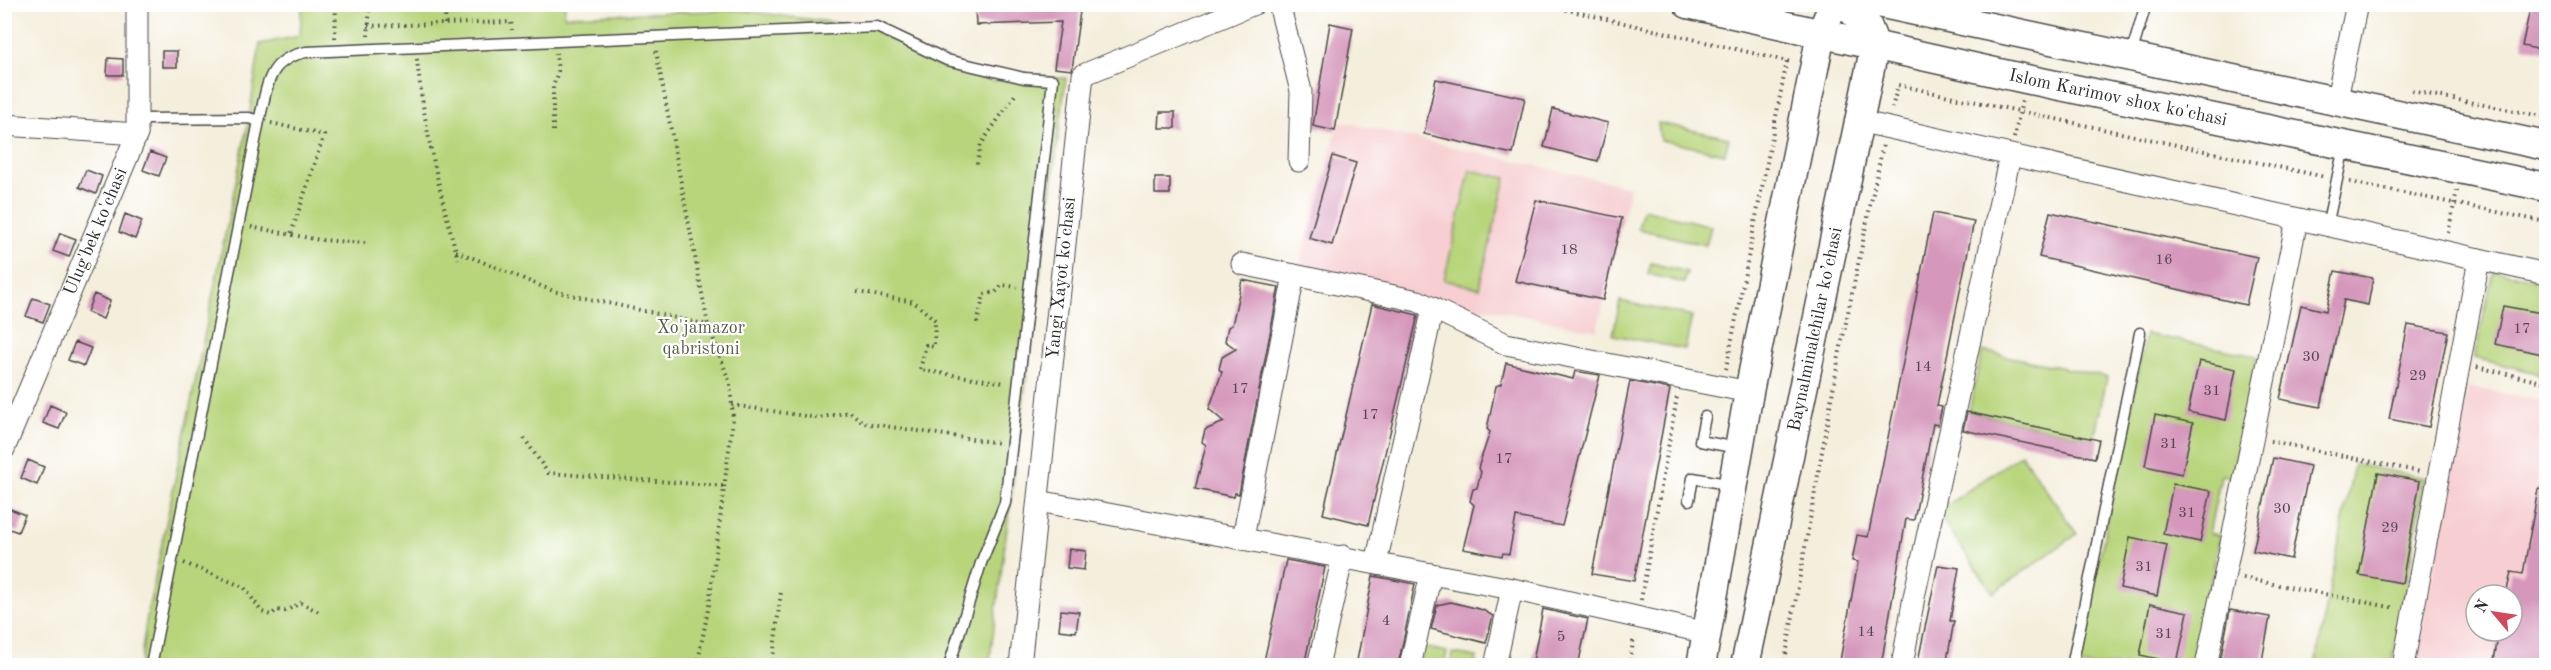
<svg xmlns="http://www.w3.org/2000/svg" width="2551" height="670" font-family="'Old Standard TT',serif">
	<rect width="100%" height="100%" fill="#fff"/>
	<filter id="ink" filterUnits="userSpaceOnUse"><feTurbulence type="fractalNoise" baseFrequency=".0167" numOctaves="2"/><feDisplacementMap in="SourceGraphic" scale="12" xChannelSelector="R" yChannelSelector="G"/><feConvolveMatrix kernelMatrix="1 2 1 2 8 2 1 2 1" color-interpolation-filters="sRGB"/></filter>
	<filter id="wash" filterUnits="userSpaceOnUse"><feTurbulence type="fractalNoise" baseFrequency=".008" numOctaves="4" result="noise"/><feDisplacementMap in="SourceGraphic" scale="24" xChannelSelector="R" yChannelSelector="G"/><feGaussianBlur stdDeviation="1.35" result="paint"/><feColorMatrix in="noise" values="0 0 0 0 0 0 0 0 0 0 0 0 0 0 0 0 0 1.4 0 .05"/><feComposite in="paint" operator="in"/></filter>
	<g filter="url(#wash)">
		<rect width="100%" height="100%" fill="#f4eedc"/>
		<!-- built -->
		<path fill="#f7cfd2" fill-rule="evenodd" d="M1339 121 1630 187 1597 331 1481 307 1479 314 1298 269Z
			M2468 387 2546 401V665L2415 666ZM2476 595H2512V631H2476Z"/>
		<!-- green -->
		<path fill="#b8d57b" stroke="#728053" stroke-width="1.5" d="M302 5H565L564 16 738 10 882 29 934 64 993 81 1066 78 989 665 140 666 146 622 249 118 260 44 300 36Z
			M1658 123 1729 138 1725 154 1660 140Z
			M1470 170 1506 178 1479 288 1444 280Z
			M1643 209 1711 226 1706 245 1638 229Z
			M1651 263 1687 272 1684 283 1648 274Z
			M2494 270 2546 282V375L2474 358Z
			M1620 301 1692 316 1685 349 1613 335Z
			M2146 334 2257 356 2232 477 2221 475 2209 533 2220 536 2194 665 2077 666Z
			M1982 351 2107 377 2094 439 1969 412Z
			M2021 454 2077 534 1993 593 1937 512Z
			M2354 464 2425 478 2392 665 2315 666Z
			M1423 647 1447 652 1444 665 1419 666Z
			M1453 653 1477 657 1475 665H1450Z"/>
		<g id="blocks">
			<!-- building -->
			<path fill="#d597bb" d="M1081 4 1072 70 1054 68 1061 22 976 25 975 7Z
				M2531 4 2547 7V51L2522 46Z
				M1330 23 1353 28 1335 131 1313 126Z
				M162 51H177V67H162Z
				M108 58 123 59V75H107Z
				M1436 79 1525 98 1513 154 1424 134Z
				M1553 109 1608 123 1598 161 1544 147Z
				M1160 112H1175V128H1159Z
				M150 152 166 158 159 176 143 170Z
				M1333 156 1356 163 1332 245 1309 238Z
				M86 170 102 176 96 194 79 187Z
				M1155 178H1170V194H1155Z
				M1536 200 1622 218 1603 300 1515 281Z
				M2050 212 2257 257 2246 305 2039 257Z
				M1933 213 1974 221 1937 406 1942 407 1938 425 1933 424 1914 520 1906 519 1881 666H1839L1858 562 1852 561 1857 535 1868 537Z
				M125 214 142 221 135 239 119 232Z
				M60 233 76 239 69 257 53 251Z
				M2335 271 2373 278 2368 305 2344 300 2321 407 2280 399 2301 305 2326 311Z
				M1242 280 1279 287 1239 494 1235 493 1234 497 1195 489 1206 445 1202 442 1205 430 1224 422 1209 409 1222 372 1219 369 1222 357 1236 349 1225 341 1228 327 1232 325Z
				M94 294 110 301 103 319 87 312Z
				M33 298 50 304 43 322 26 316Z
				M1372 304 1418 315 1368 525 1323 514Z
				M2503 306 2547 314V355L2495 344Z
				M2408 325 2448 332 2429 427 2389 419Z
				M75 342 91 348 84 366 68 360Z
				M2199 361 2236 369 2226 420 2188 412Z
				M1506 363 1573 379 1575 371 1600 375 1562 526 1516 517 1509 554 1503 553 1502 556 1463 549 1474 505 1470 501 1473 489 1477 488 1481 472 1478 468 1490 432 1487 429 1496 386 1501 384Z
				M1630 381 1670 389 1634 581 1592 574Z
				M50 405 66 412 59 429 43 423Z
				M1967 412 2099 440 2095 458 1963 430Z
				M2155 415 2193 423 2182 474 2145 466Z
				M2273 458 2310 466 2291 559 2253 551Z
				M28 460 44 467 37 485 21 478Z
				M2378 473 2420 481 2402 583 2359 575Z
				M2173 484 2211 491 2200 542 2163 534Z
				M2538 489 2547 490V666H2493L2499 631H2512V595H2506L2511 572 2523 574Z
				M8 508 25 515 18 532 4 527Z
				M2130 537 2167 545 2157 596 2120 588Z
				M1069 549 1086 551 1084 570 1067 568Z
				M1286 560 1325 567 1304 666H1263Z
				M1938 565 1959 568 1950 621H1954L1946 666H1917Z
				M1373 576 1415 584 1398 666H1356Z
				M1451 602 1483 610 1493 616 1486 643 1431 629 1437 605Z
				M2150 604 2188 612 2177 663 2140 655Z
				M1543 609 1588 619 1578 666H1532Z
				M1061 610 1079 612 1076 632 1059 630Z
				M2230 610 2270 617 2261 666H2219Z"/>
		</g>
	</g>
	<g filter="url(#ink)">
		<use href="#blocks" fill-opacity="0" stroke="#494846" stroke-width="1.5"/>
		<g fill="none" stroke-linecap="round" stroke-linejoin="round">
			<!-- lane casing -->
			<g stroke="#494846" stroke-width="13">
				<path id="lane" d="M2131 55 2146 4
					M259 121C268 86 266 60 306 52L877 27 947 60 1024 78 1053 80 1005 503 981 563 949 666
					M140 128 145 119 249 118 259 121 151 666
					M2327 226 2344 147
					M1705 417 1700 441 1738 448
					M1689 500 1693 478 1732 485
					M2072 666 2140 333"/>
			</g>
			<!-- street casing -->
			<g stroke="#494846" stroke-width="23">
				<g id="street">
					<path d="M1279 4 1301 91 1299 161"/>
					<path d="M2336 103 2357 4"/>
					<path d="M1858 121 2546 274"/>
					<path d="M4 125 137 134"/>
					<path d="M1242 264 1418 301 1506 344 1749 392"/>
					<path id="s1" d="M4 449 137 134V4"/>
					<path d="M1038 501 1512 589 1707 633"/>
					<path d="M1243 538 1294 275"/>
					<path d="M1376 563 1433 308"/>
					<path id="s2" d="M1020 666 1083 75 1254 4"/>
					<path d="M1318 666 1343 556"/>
					<path d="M1410 666 1431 574"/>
					<path d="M1495 666 1512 589"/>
					<path d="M1902 666 1914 597 2010 156"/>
					<path d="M2206 666 2297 220"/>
					<path d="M2403 666 2479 259"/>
				</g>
			</g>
			<!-- secondary casing -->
			<g stroke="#494846" stroke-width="31">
				<g id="secondary">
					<path id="s3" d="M1688 4 2026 79 2546 187"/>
					<path d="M1883 4 2546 146"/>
					<path d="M1701 666 1749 392 1821 34 1828 17"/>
					<path id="s4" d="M1745 666 1875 45 1867 25 1845 4"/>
				</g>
			</g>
			<!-- path -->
			<path stroke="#494846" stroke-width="4" stroke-dasharray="1.5 4.5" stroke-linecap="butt" d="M1542 4 1791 62
				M445 24 446 4
				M368 26 511 22 512 30
				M368 36 370 4
				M335 38 336 4
				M656 51 708 325 730 383 733 418 709 605 697 666
				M417 59C424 128 440 193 458 259
				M2412 91 2546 117
				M1892 108 1898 85 2325 177
				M271 123 324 135 291 234
				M553 131V87L558 71 556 53
				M2014 138 2022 101
				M977 164 981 144 1017 92
				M2350 182 2546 222
				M251 227 320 240 365 243
				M2448 233 2457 190
				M456 251 553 291 708 325
				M857 292 914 302 935 320 934 347 926 345 920 370 1006 383
				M977 323 984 294 996 292 1002 285 1017 287
				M2477 367 2546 383
				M1726 369 1787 61
				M732 405 818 418 850 412 864 423 999 443
				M524 438 548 473 724 486
				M2270 441 2421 472
				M184 563 244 587 262 612 271 615 277 610 285 611 301 603 321 613
				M2243 578 2395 608
				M1641 600 1677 397
				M772 666 781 591
				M1629 666 1634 637
				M1784 666 1839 356 1883 145"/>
			<!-- lane -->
			<use href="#lane" stroke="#fff" stroke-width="10"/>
			<!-- street -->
			<use href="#street" stroke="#fff" stroke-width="21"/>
			<!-- secondary -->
			<use href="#secondary" stroke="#fff" stroke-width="28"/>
		</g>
	</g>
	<g text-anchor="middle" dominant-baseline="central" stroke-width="4.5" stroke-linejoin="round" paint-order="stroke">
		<!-- number labels -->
		<g font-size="15" fill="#56464f">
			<text x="1569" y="250">18</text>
			<text x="2164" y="260">16</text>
			<text x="2522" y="329">17</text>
			<text x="2311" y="357">30</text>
			<text x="1923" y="367">14</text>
			<text x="2418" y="376">29</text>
			<text x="1240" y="389">17</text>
			<text x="2212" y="391">31</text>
			<text x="1370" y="415">17</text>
			<text x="2169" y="444">31</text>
			<text x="1504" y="459">17</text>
			<text x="2282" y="509">30</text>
			<text x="2187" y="513">31</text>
			<text x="2390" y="528">29</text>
			<text x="2144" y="567">31</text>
			<text x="1386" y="621">4</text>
			<text x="1866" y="632">14</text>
			<text x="2164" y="634">31</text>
			<text x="1561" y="637">5</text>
		</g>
		<!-- street labels -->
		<g font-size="18" fill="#2b2b2b" stroke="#fff">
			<text stroke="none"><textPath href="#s3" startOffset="440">Islom Karimov shox ko'chasi</textPath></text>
			<text stroke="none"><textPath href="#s1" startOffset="236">Ulug'bek ko'chasi</textPath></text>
			<text stroke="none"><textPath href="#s2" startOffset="390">Yangi Xayot ko'chasi</textPath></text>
			<text stroke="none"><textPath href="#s4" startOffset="344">Baynalminalchilar ko’chasi</textPath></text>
		</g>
		<!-- park labels -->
		<g font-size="18" fill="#555e43" stroke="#fff">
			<text x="701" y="328">Xo'jamazor<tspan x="701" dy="21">qabristoni</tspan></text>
		</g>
	</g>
	<!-- margin -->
	<rect width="2551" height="670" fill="none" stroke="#fff" stroke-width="24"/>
	<!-- north arrow -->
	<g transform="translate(2494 613) rotate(299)"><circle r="28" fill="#ffffff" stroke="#aaaaaa" stroke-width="1.5"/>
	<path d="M0-4.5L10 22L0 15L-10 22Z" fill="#d1495b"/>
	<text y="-9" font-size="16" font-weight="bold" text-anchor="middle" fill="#2b2b2b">N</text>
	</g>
</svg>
